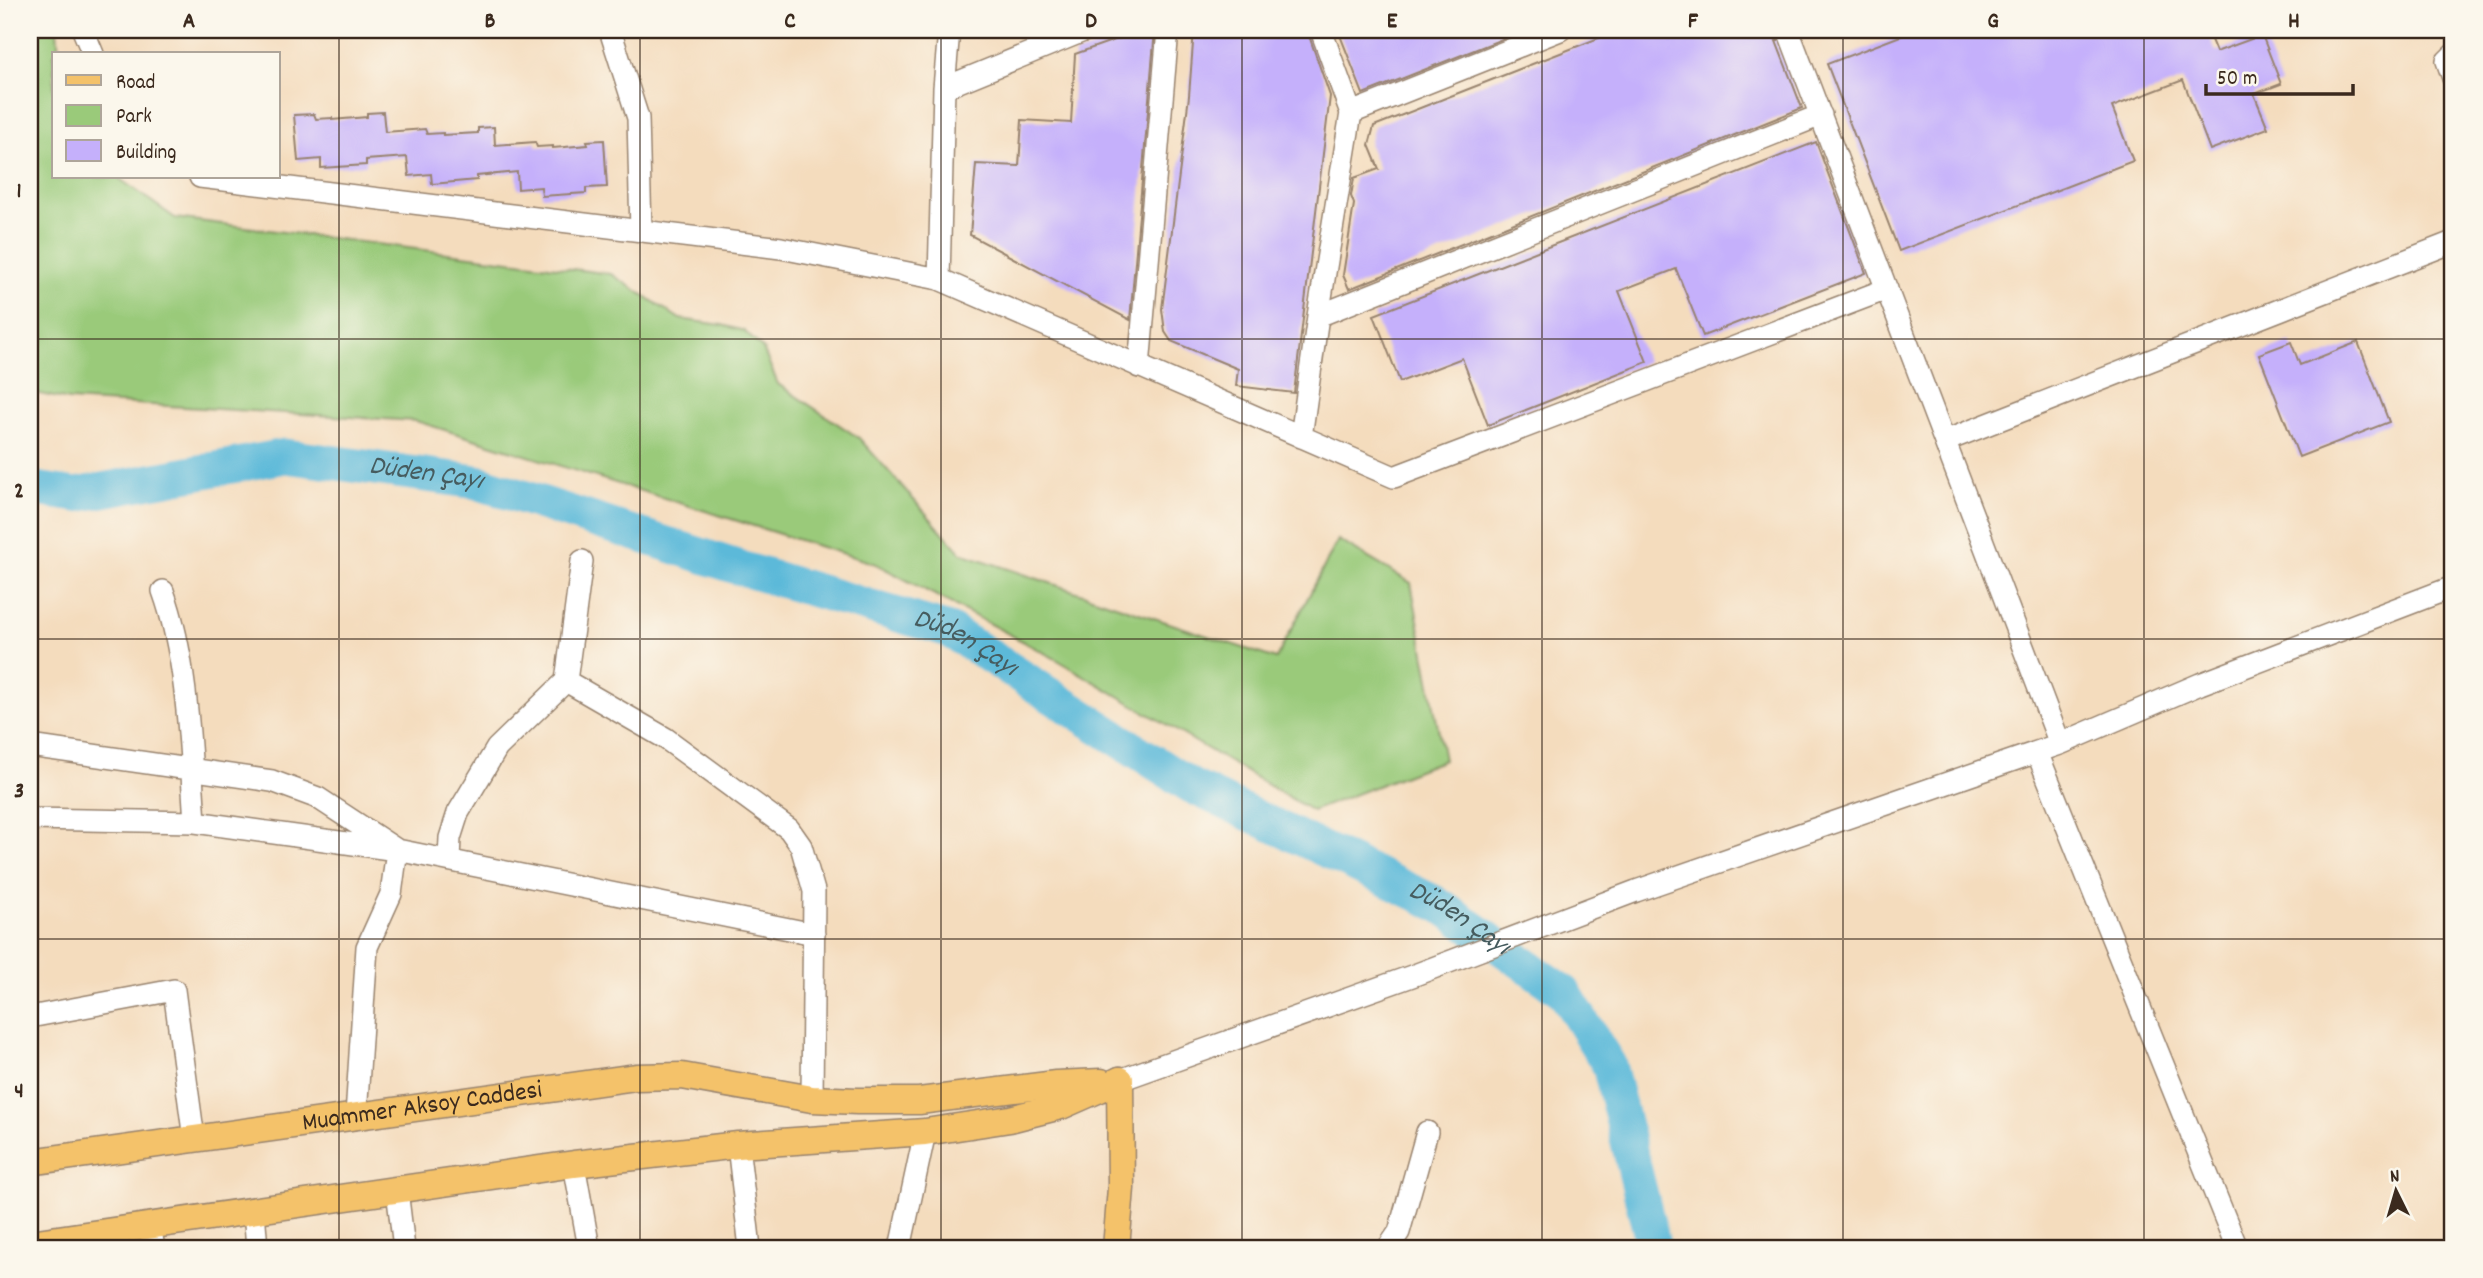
<svg xmlns="http://www.w3.org/2000/svg" width="2483" height="1278" font-family="Dekko,sans-serif">
	<rect width="100%" height="100%" fill="#fbf7ec"/>
	<filter id="ink" filterUnits="userSpaceOnUse"><feTurbulence type="fractalNoise" baseFrequency=".0143" numOctaves="2"/><feDisplacementMap in="SourceGraphic" scale="14" xChannelSelector="R" yChannelSelector="G"/><feConvolveMatrix kernelMatrix="1 2 1 2 8 2 1 2 1" color-interpolation-filters="sRGB"/></filter>
	<filter id="wash" filterUnits="userSpaceOnUse"><feTurbulence type="fractalNoise" baseFrequency=".00686" numOctaves="4" result="noise"/><feDisplacementMap in="SourceGraphic" scale="28" xChannelSelector="R" yChannelSelector="G"/><feGaussianBlur stdDeviation="1.57" result="paint"/><feColorMatrix in="noise" values="0 0 0 0 0 0 0 0 0 0 0 0 0 0 0 0 0 1.4 0 .05"/><feComposite in="paint" operator="in"/></filter>
	<g filter="url(#wash)">
		<rect width="100%" height="100%" fill="#f4dcbd"/>
		<!-- green -->
		<path fill="#9aca7a" stroke="#6a7a4c" stroke-width="2" d="M30 30H57L59 54H54V177H117L175 218 611 274 680 319 722 325 744 331 763 349 778 384 859 438 961 553 1276 659 1338 540 1411 583 1444 760 1312 811 1056 659 876 564 416 421 69 400 30 392Z"/>
		<g fill="none" stroke-linecap="round" stroke-linejoin="round">
			<!-- river -->
			<path stroke="#5bb9d9" stroke-width="35" id="s1" d="M30 488 76 495 285 456 477 482 743 569 949 630 1191 786 1440 905 1564 992 1609 1065 1654 1248"/>
		</g>
		<g id="blocks">
			<!-- building -->
			<path fill="#c5b0fb" d="M1143 30H1155L1130 320 970 235 976 164 1019 166 1022 120 1071 123 1075 54Z
				M1194 30H1307L1330 96 1294 393 1236 386 1238 369 1171 341 1165 332 1162 309 1189 96Z
				M1338 30H1525L1363 94Z
				M1619 30H1775L1778 41H1776L1802 108 1349 289 1343 275 1354 204 1351 196 1354 178 1379 169 1369 145 1374 126Z
				M1916 30H2207L2216 52 2262 35 2281 84 2254 94 2268 128 2210 150 2183 80 2112 107 2133 161 1899 251 1827 64Z
				M383 112 385 132 425 129 427 134 443 133V135L478 133V128L494 127 495 145 535 142 537 147 553 146V148L588 145 587 141 604 140 607 187 586 188V193L542 196 541 187 518 189 517 172 477 176V180L432 184 431 174 409 176 407 157 366 160V165L321 168V159L298 161 294 115 314 114 316 119 332 118V120L367 117V113Z
				M1816 142 1866 273 1703 336 1676 269 1619 291 1647 362 1488 425 1462 358 1400 382 1374 315Z
				M2291 342 2300 365 2358 342 2389 422 2299 457 2259 354Z"/>
		</g>
	</g>
	<g filter="url(#ink)">
		<use href="#blocks" fill-opacity="0" stroke="#98836e" stroke-width="2"/>
		<g fill="none" stroke-linecap="round" stroke-linejoin="round">
			<!-- minor casing -->
			<g stroke="#98836e" stroke-width="24">
				<path id="minor" d="M83 30 93 54
					M610 30 638 118 641 231
					M1321 30 1351 113
					M1788 30 2060 744 2200 684 2453 587
					M2453 55 2447 61 2453 78
					M944 88 1086 30
					M200 177 781 248 939 279 1394 477 1887 289
					M939 279 944 88 949 30
					M1318 316 1821 115
					M1139 367 1168 30
					M1301 437 1318 316 1351 113 1560 30
					M1945 441 2453 242
					M163 591C188 660 190 749 195 822
					M566 681 582 561
					M30 746 272 781 318 798 397 850 391 894 367 947 356 1116
					M2037 752 2237 1248
					M30 819 195 822 397 850 814 934
					M449 860 450 838 458 813 497 748 566 681 665 738 789 829 801 846 814 891 812 1099
					M30 1017 174 990 194 1139
					M1120 1080 1412 976 1636 891 2060 744
					M738 1145 750 1248
					M574 1164 589 1248
					M397 1190 404 1248
					M254 1211 257 1248
					M150 1226 154 1248
					M900 1248 925 1132
					M1388 1248 1399 1232 1427 1132"/>
			</g>
			<!-- major casing -->
			<g stroke="#98836e" stroke-width="29">
				<g id="major">
					<path id="s2" d="M30 1162 636 1077 682 1076 812 1099 857 1101H919L1056 1084 1101 1082"/>
					<path d="M30 1243 574 1164 738 1145 925 1132 1010 1119 1061 1106 1120 1080"/>
					<path d="M1116 1248 1121 1188 1120 1080"/>
				</g>
			</g>
			<!-- minor -->
			<use href="#minor" stroke="#fff" stroke-width="21"/>
			<!-- major -->
			<use href="#major" stroke="#f4c26a" stroke-width="26"/>
		</g>
	</g>
	<!-- grid -->
	<path fill="none" stroke="#3b2a1e" stroke-width="2" stroke-opacity="0.55" d="M339 30V1248M640 30V1248M941 30V1248M1242 30V1248M1542 30V1248M1843 30V1248M2144 30V1248M30 339H2453M30 639H2453M30 939H2453"/>
	<g text-anchor="middle" dominant-baseline="central" stroke-width="6" stroke-linejoin="round" paint-order="stroke">
		<!-- street labels -->
		<g font-size="26" fill="#3b2a1e" stroke="#fbf7ec">
			<text stroke="none"><textPath href="#s2" startOffset="396">Muammer Aksoy Caddesi</textPath></text>
		</g>
		<!-- water labels -->
		<g font-size="28" font-style="italic" fill="#465c5f" stroke="#fbf7ec">
			<text stroke="none"><textPath href="#s1" startOffset="401">Düden Çayı</textPath></text>
			<text stroke="none"><textPath href="#s1" startOffset="968">Düden Çayı</textPath></text>
			<text stroke="none"><textPath href="#s1" startOffset="1535">Düden Çayı</textPath></text>
		</g>
	</g>
	<!-- margin -->
	<rect width="2483" height="1278" fill="none" stroke="#fbf7ec" stroke-width="77"/>
	<!-- legend -->
	<rect x="52" y="52" width="228" height="126" fill="#fbf7ec" stroke="#aea59a" stroke-width="2"/>
	<rect x="66" y="75" width="35" height="10" fill="#f4c26a" stroke="#aea59a" stroke-width="2"/>
	<text x="116" y="88" font-size="21" fill="#3b2a1e">Road</text>
	<rect x="66" y="105" width="35" height="21" fill="#9aca7a" stroke="#aea59a" stroke-width="2"/>
	<text x="116" y="122" font-size="21" fill="#3b2a1e">Park</text>
	<rect x="66" y="140" width="35" height="21" fill="#c5b0fb" stroke="#aea59a" stroke-width="2"/>
	<text x="116" y="158" font-size="21" fill="#3b2a1e">Building</text>
	<!-- north arrow -->
	<g transform="translate(2396 1191) rotate(355)" stroke="#fbf7ec" stroke-width="5" paint-order="stroke">
	<path d="M0-5L12 26L0 18L-12 26Z" fill="#3b2a1e"/>
	<text y="-10" font-size="19" font-weight="bold" text-anchor="middle" fill="#3b2a1e">N</text>
	</g>
	<!-- scale -->
	<path d="M2206 84v10h147v-10" fill="none" stroke="#3b2a1e" stroke-width="3.5"/>
	<text x="2217" y="84" font-size="21" fill="#3b2a1e" stroke="#fbf7ec" stroke-width="5" paint-order="stroke">50 m</text>
	<rect x="38" y="38" width="2406" height="1202" fill="none" stroke="#3b2a1e" stroke-width="2.5"/>
	<g font-size="23" text-anchor="middle" font-weight="bold" fill="#3b2a1e">
		<text x="189" y="27">A</text>
		<text x="490" y="27">B</text>
		<text x="790" y="27">C</text>
		<text x="1091" y="27">D</text>
		<text x="1392" y="27">E</text>
		<text x="1693" y="27">F</text>
		<text x="1993" y="27">G</text>
		<text x="2294" y="27">H</text>
		<text x="19" y="197">1</text>
		<text x="19" y="497">2</text>
		<text x="19" y="797">3</text>
		<text x="19" y="1097">4</text>
	</g>
</svg>
